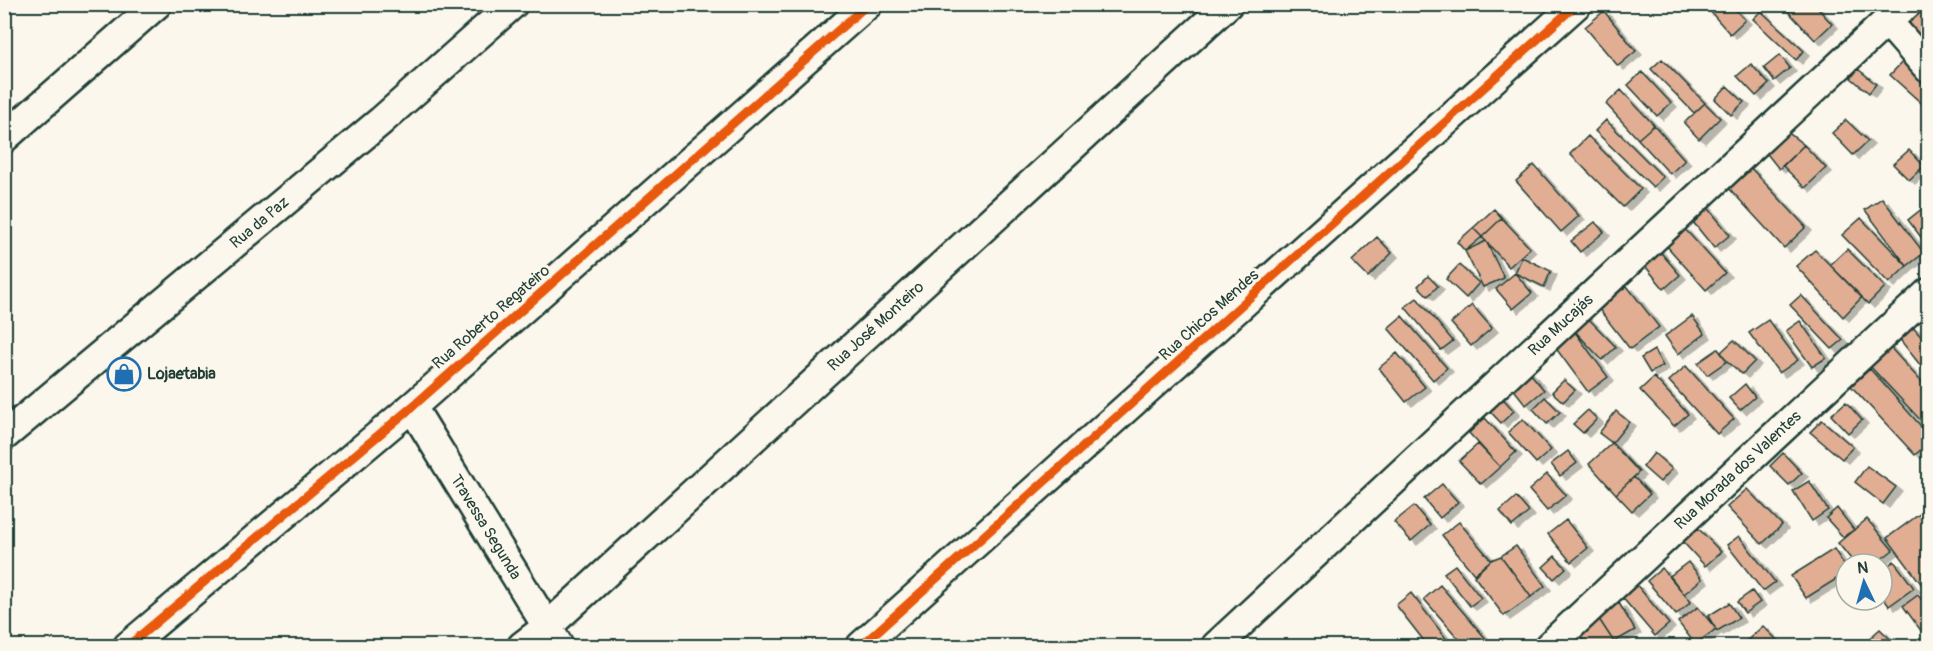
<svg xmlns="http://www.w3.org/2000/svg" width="1933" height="651" font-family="Pangolin,sans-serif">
	<defs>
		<filter id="shadow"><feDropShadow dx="6" dy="4" stdDeviation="0" flood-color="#0004"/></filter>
	</defs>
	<rect width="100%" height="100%" fill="#fbf7ec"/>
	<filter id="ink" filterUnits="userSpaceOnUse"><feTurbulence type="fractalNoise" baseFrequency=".0167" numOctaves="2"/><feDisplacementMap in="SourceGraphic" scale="12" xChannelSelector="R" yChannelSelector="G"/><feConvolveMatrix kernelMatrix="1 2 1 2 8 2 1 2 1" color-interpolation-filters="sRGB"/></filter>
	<g filter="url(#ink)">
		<!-- building -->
		<path fill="#e1ae94" stroke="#1f3d34" stroke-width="1.5" filter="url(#shadow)" d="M1713 4H1730L1745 20 1730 34 1708 9Z
			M1781 4H1814L1832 24 1815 40Z
			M1920 6 1928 14V43L1924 47 1901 26Z
			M1604 11 1636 51 1618 66 1585 27Z
			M1761 11 1804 51 1796 60 1753 19Z
			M1780 55 1790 68 1774 81 1764 68Z
			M1662 59 1705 103 1694 113 1651 69Z
			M1905 59 1928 79V109L1890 75Z
			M1751 64 1769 84 1756 96 1737 76Z
			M1858 69 1876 84 1869 93 1851 78Z
			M1642 72 1671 103 1657 116 1628 85Z
			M1727 86 1744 102 1731 115 1715 99Z
			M1621 90 1654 125 1638 139 1606 104Z
			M1705 103 1720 118 1699 139 1684 123Z
			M1606 120 1663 177 1653 187 1595 131Z
			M1846 120 1868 141 1853 155 1832 133Z
			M1654 125 1685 160 1670 174 1638 139Z
			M1782 128 1804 145 1779 169 1764 150Z
			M1588 136 1641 189 1623 207 1570 154Z
			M1804 145 1826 168 1805 188 1783 166Z
			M1909 150 1924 166 1909 180 1893 164Z
			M1534 165 1579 216 1561 232 1516 181Z
			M1749 166 1806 227 1784 248 1727 186Z
			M1882 198 1924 253 1907 266 1865 210Z
			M1705 204 1730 235 1714 248 1689 217Z
			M1928 204V244L1927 245 1908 220Z
			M1494 209 1502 218 1482 237 1473 228Z
			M1502 218 1530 248 1509 267 1482 237Z
			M1861 218 1907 266 1889 283 1842 235Z
			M1595 222 1604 232 1580 252 1571 241Z
			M1683 227 1725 273 1706 290 1665 244Z
			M1473 228 1482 237 1465 251 1457 242Z
			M1377 237 1392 253 1368 277 1352 261Z
			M1486 241 1504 278 1483 287 1465 251Z
			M1657 248 1680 275 1664 289 1641 261Z
			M1847 249 1885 287 1868 304 1830 265Z
			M1815 250 1862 297 1843 317 1796 266Z
			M1522 257 1551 271 1544 287 1515 273Z
			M1459 265 1479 283 1466 298 1446 279Z
			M1515 273 1532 293 1513 309 1496 289Z
			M1428 276 1438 286 1428 296 1418 286Z
			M1627 286 1659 327 1630 349 1598 308Z
			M1801 295 1843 340 1832 349 1790 305Z
			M1417 298 1453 341 1441 350 1405 307Z
			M1472 305 1492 328 1471 346 1451 323Z
			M1585 315 1616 347 1602 360 1572 328Z
			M1402 316 1447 368 1433 380 1388 328Z
			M1692 316 1705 334 1678 354 1665 336Z
			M1768 320 1798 360 1779 373 1749 333Z
			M1800 321 1826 358 1812 367 1786 331Z
			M1912 326 1928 345V375L1898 337Z
			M1572 328 1608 377 1588 392 1552 343Z
			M1734 340 1755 361 1742 374 1727 361 1721 352Z
			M1888 345 1928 389V424L1926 426 1867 363Z
			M1718 349 1727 361 1707 375 1698 363Z
			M1654 350 1663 366 1650 373 1641 358Z
			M1397 353 1425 387 1406 402 1379 368Z
			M1686 366 1734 419 1717 434 1669 381Z
			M1526 368 1544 390 1526 405 1508 382Z
			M1870 369 1928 434V443L1915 455 1851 386Z
			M1654 377 1688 414 1674 426 1640 390Z
			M1564 380 1575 390 1563 402 1552 392Z
			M1745 384 1755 397 1740 410 1729 398Z
			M1499 394 1514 411 1501 423 1485 406Z
			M1545 397 1560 412 1547 424 1533 409Z
			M1846 402 1862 420 1848 433 1831 415Z
			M1588 410 1597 419 1583 433 1573 424Z
			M1616 411 1629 422 1612 443 1599 433Z
			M1485 418 1516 452 1500 467 1469 433Z
			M1523 419 1551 450 1536 463 1508 432Z
			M1822 420 1853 447 1842 459 1810 432Z
			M1612 443 1639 472 1616 494 1589 464Z
			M1478 444 1500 467 1481 484 1459 461Z
			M1568 451 1577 463 1560 476 1551 464Z
			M1654 453 1672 469 1660 482 1643 467Z
			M1783 453 1802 473 1789 485 1770 466Z
			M1867 466 1896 487 1883 504 1855 482Z
			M1547 474 1566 495 1547 511 1529 490Z
			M1634 477 1650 494 1632 511 1616 494Z
			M1809 481 1828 510 1812 521 1793 491Z
			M1442 484 1458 502 1440 518 1424 499Z
			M1747 489 1782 525 1762 544 1727 507Z
			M1516 497 1529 512 1512 526 1500 511Z
			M1414 506 1430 525 1411 541 1394 522Z
			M1837 508 1854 530 1843 537 1826 518Z
			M1921 513 1928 523V593L1887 538Z
			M1867 519 1893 550 1875 564H1855L1838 543Z
			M1566 520 1588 548 1571 562 1548 534Z
			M1459 522 1491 560 1474 574 1442 535Z
			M1698 528 1721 552 1705 566 1683 542Z
			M1739 536 1775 582 1763 591 1727 545Z
			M1516 546 1545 586 1531 597 1501 556Z
			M1834 549 1846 568V573L1806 598 1791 576Z
			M1501 556 1531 597 1504 616 1474 576 1491 560Z
			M1555 556 1566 568 1554 579 1543 567Z
			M1894 561 1914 588 1889 606 1882 596V570Z
			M1688 562 1702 579 1684 594 1670 576Z
			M1455 565 1481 598 1470 606 1444 573Z
			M1662 568 1691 602 1676 615 1647 581Z
			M1636 584 1669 624 1655 636 1621 596Z
			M1440 585 1487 640 1479 646H1465L1424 599Z
			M1752 591 1760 602 1745 613 1737 602Z
			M1411 593 1452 646H1428L1396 605Z
			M1918 595 1928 608V628L1922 632 1903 606Z
			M1619 603 1635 630 1614 642 1597 616Z
			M1729 603 1739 618 1717 631 1708 616Z
			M1698 607 1716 629 1695 644 1678 622Z
			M1597 616 1614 642 1607 646H1587L1576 629Z
			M1763 626 1780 643 1776 646H1741Z
			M1880 629 1897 646H1861Z"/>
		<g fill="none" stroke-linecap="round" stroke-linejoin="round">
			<!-- minor casing -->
			<g stroke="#1f3d34" stroke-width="33">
				<g id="minor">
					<path d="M1887 21 1928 68"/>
					<path d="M4 138 157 4"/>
					<path id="s1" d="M412 407 559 646"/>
					<path id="s2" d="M4 436 381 121 513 4"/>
					<path d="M128 646 412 407 868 4"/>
					<path id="s3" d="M522 646 548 626 1228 4"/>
					<path d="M861 646 1577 4"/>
					<path id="s4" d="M1216 646 1887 21 1907 4"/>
					<path id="s5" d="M1549 646 1928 293"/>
				</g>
			</g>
			<!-- minor -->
			<use href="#minor" stroke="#fbf7ec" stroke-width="28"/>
			<!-- cycleway casing -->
			<g stroke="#fbf7ec" stroke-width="13">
				<path id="cycleway" d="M128 646 412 407 868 4
					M861 646 1577 4"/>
			</g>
			<!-- cycleway -->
			<use href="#cycleway" stroke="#e8590c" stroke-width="9"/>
		</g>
	</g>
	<!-- icons -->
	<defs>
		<g id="shop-ring" transform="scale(1.725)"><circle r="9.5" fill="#fbf7ec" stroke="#1f6fb2" stroke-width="1.5"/><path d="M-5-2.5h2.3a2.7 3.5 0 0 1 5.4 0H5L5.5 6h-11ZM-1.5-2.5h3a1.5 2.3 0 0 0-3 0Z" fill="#1f6fb2"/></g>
	</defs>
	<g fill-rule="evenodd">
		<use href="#shop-ring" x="124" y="374"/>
	</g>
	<g text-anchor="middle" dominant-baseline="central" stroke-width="6" stroke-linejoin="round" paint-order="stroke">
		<!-- street labels -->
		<g font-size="16" fill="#1f3d34" stroke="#fbf7ec">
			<text stroke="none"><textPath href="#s2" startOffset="333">Rua da Paz</textPath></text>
			<text transform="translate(1209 315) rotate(-42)">Rua Chicos Mendes</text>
			<text transform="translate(491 317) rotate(-41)">Rua Roberto Regateiro</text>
			<text stroke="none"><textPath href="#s4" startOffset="471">Rua Mucajás</textPath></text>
			<text stroke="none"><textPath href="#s3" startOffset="477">Rua José Monteiro</textPath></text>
			<text stroke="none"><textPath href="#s5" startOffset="258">Rua Morada dos Valentes</textPath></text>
			<text stroke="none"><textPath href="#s1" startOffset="141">Travessa Segunda</textPath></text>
		</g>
		<!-- poi labels -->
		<g font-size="16" font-weight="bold" fill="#1f3d34" stroke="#fbf7ec" text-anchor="start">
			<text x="147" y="374">Lojaetabia</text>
		</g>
	</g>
	<!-- margin -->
	<rect width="1933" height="651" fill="none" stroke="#fbf7ec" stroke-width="24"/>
	<rect x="12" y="12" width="1909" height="627" fill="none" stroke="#1f3d34" stroke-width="2" filter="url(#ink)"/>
	<!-- north arrow -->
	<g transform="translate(1864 582) rotate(355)"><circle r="28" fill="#fbf7ec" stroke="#a3ada2" stroke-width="1.5"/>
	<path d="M0-4.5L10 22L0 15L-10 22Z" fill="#1f6fb2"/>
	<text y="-9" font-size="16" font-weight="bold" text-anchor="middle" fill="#1f3d34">N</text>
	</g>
</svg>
